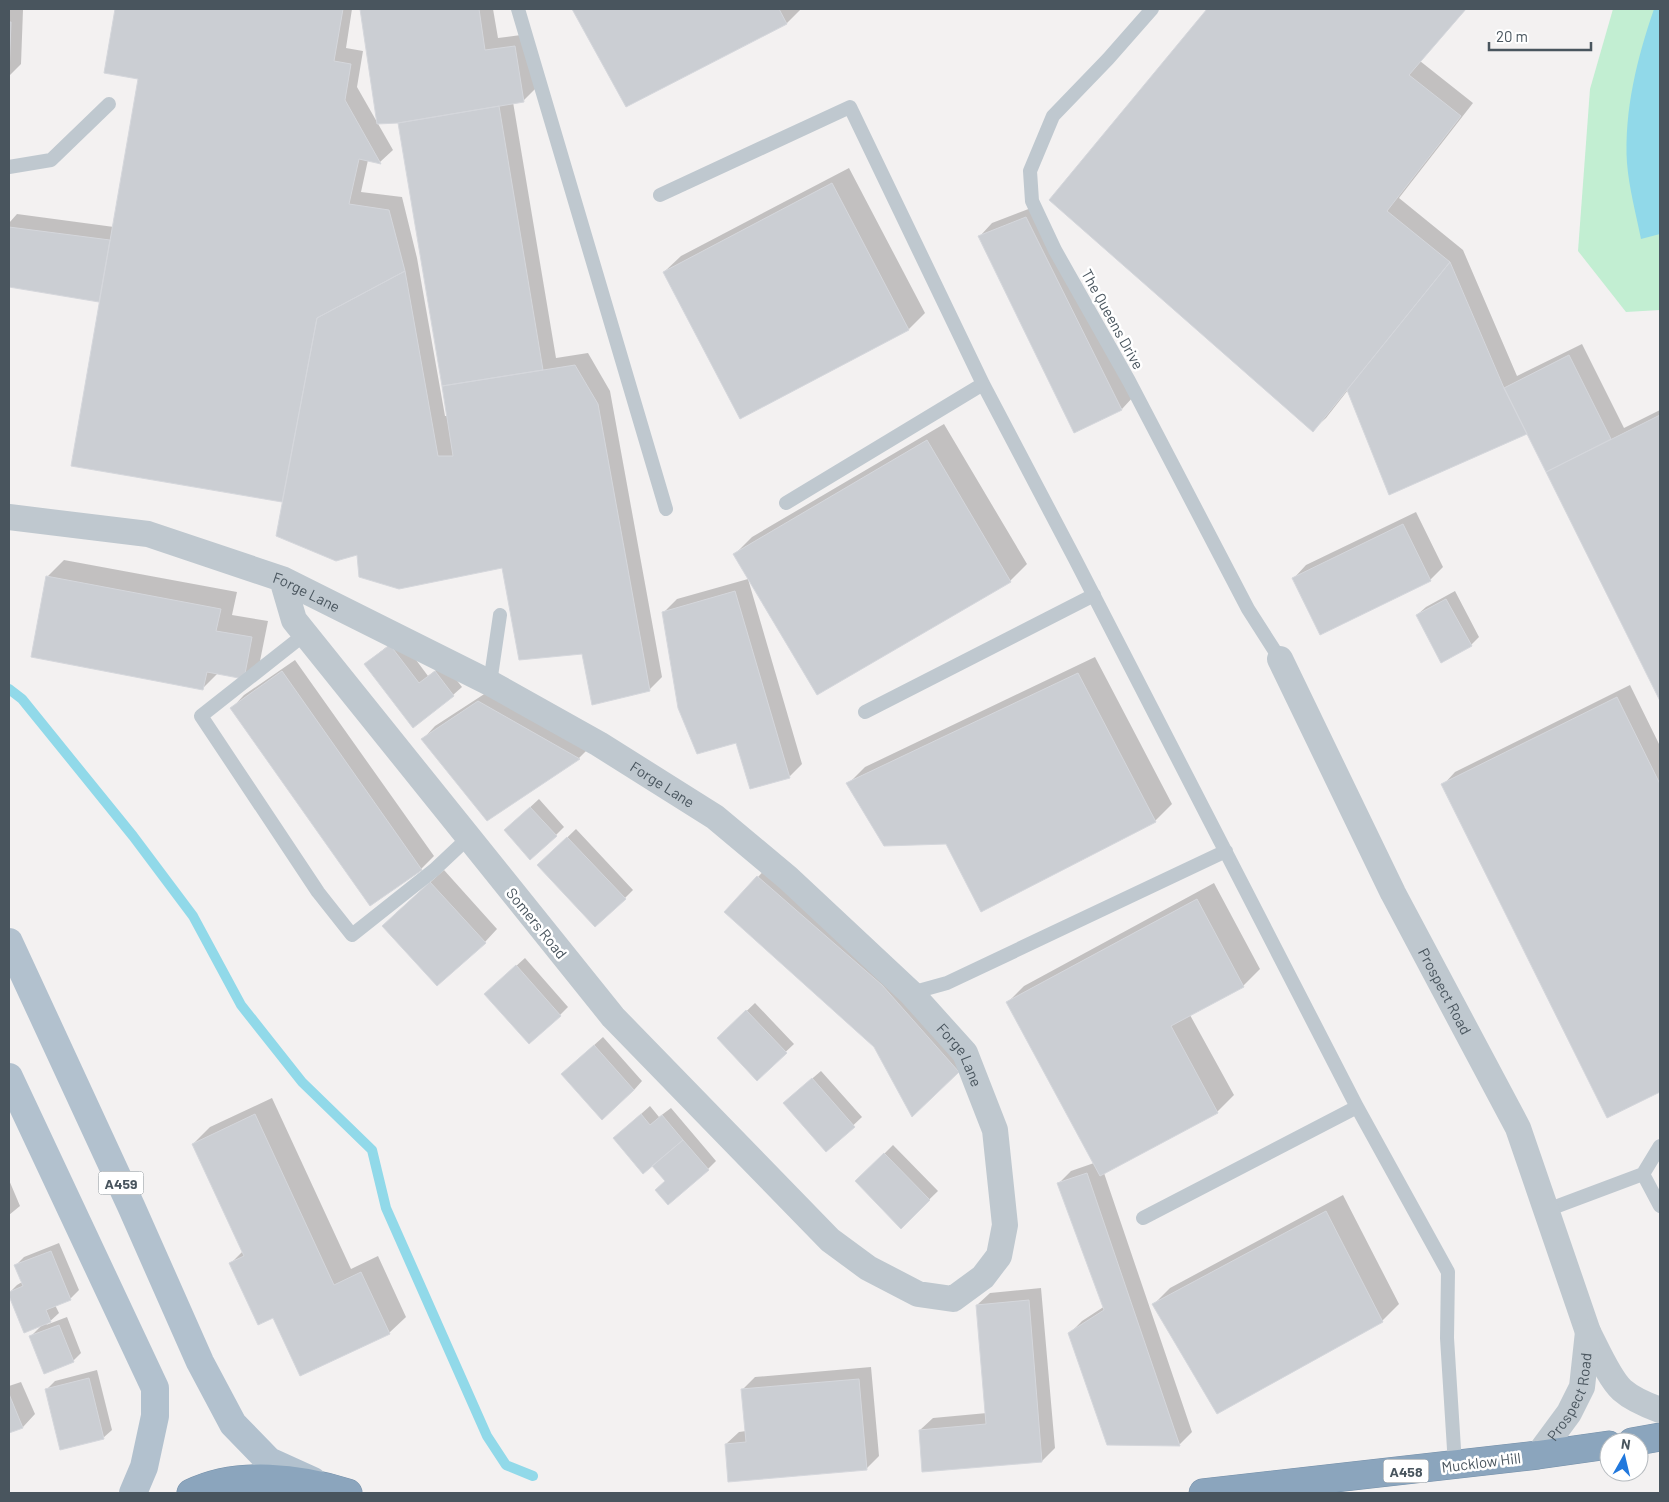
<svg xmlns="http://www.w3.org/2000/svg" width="1669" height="1502" font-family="Barlow,sans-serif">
	<rect width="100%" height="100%" fill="#f3f1f1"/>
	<!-- green -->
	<path fill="#c2eed2" d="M1613 9H1660V310L1626 312 1578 251 1590 89Z"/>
	<!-- water -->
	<path fill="#91d9e9" d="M1654 9H1660V234L1641 239C1636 214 1629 188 1627 163 1624 111 1637 58 1654 9Z"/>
	<!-- shadow -->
	<path fill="#0003" d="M116 9H352L346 48 363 51 357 87 393 150 380 162 368 160 361 192 402 197 417 258 445 416H448L399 121 378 122 361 9H493L498 38 528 34 536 88 523 101 513 102 556 358 588 353 610 391 662 677 649 690 583 653 503 567 358 553 284 501 72 465 101 301 9 286V223L17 214 114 227 139 78 105 72Z
		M573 9H801L787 23 626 105Z
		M1209 9H1466L1420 61 1473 103 1399 198 1463 250 1517 376 1582 344 1624 428 1660 410V699L1527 433 1390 493 1348 390 1326 418 1313 430 1051 200Z
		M9 10H23L21 64 9 76Z
		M849 168 925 313 909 329 741 417 664 272 681 256Z
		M1039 205 1134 396 1122 409 980 236 992 223Z
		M944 424 1027 564 1010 581 735 554 752 537Z
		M1416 512 1443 567 1430 580 1294 578 1306 565Z
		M64 560 237 592 232 615 268 621 260 661 243 678 218 673 203 688 47 577Z
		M748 579 802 764 789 777 737 741 664 612 677 599Z
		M1455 591 1479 637 1471 645 1417 615 1426 607Z
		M399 637 428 676 444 664 462 687 453 695 413 726 365 664Z
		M1095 657 1172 804 1155 821 947 843 848 784 865 767Z
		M295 660 434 856 421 869 232 708 244 695Z
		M1630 685 1660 746V1090L1607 1116 1443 785 1455 772Z
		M492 689 591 746 579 758 487 819 423 739 435 726Z
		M539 799 564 827 556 835 514 822Z
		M576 829 633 890 625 898 547 857Z
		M770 864 971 1059 959 1072 875 1046 758 877Z
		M444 870 497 929 485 942 396 913Z
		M1214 883 1260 969 1243 986 1190 1015 1234 1095 1217 1112 1104 1173 1192 1432 1179 1445 1069 1334 1082 1321 1105 1306 1059 1183 1071 1171 1094 1163 1008 1002 1024 986Z
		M525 958 568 1007 560 1015 485 994Z
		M755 1003 794 1044 757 1079 718 1038Z
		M603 1037 642 1081 634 1090 571 1066Z
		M821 1071 862 1117 826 1151 793 1095Z
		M272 1098 351 1269 378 1256 406 1317 389 1333 273 1317 231 1263 243 1251 193 1144 210 1127Z
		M650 1106 659 1117 671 1108 716 1161 708 1169 666 1180 623 1130Z
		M893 1145 938 1191 901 1227 857 1181Z
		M9 1180 20 1206 9 1215Z
		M1343 1195 1399 1304 1382 1321 1153 1305 1170 1288Z
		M59 1243 79 1290 70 1299 55 1305 59 1313 46 1325 67 1317 81 1353 73 1361 30 1337 42 1325 25 1332 9 1293 17 1285 22 1282 15 1266 24 1257Z
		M1041 1288 1055 1448 1042 1461 920 1430 933 1418 987 1413 977 1305 990 1293Z
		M871 1367 879 1456 866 1469 726 1444 739 1432 746 1431 743 1389 755 1377Z
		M97 1370 112 1430 103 1438 46 1390 55 1381Z
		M21 1382 35 1414 23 1427 9 1432V1386Z"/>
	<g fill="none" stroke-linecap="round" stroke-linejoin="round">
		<!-- stream -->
		<path stroke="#91d9e9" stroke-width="10" d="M9 689 22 699 133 836 193 916 241 1005 302 1082 372 1150 386 1208 487 1436 506 1465 533 1476"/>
	</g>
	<!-- building -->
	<path fill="#cbced3" stroke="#d5d7dc" d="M115 9H343L334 61 351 64 345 100 381 164 359 159 349 204 389 210 405 271 317 318 282 502 71 466 138 79 104 73Z
		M360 9H479L485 50 515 46 524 102 398 123 377 124Z
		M572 9H779L787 24 626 107Z
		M1207 9H1466L1409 75 1461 116 1387 211 1450 262 1313 432 1049 200Z
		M9 22H11L9 77Z
		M499 106 543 370 442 386 398 123Z
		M832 183 909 330 740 419 663 272Z
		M1026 217 1122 410 1074 433 978 236Z
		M9 227 110 240 99 302 9 287Z
		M1450 262 1504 388 1527 434 1389 495 1347 390Z
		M405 271 438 456H453L442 386 575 365 598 404 650 691 592 705 582 654 519 660 502 568 399 589 359 577 357 555 336 561 276 536 317 318Z
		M1569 355 1611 439 1546 472 1504 388Z
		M1660 415V701L1546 472Z
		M927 440 1011 582 817 695 733 554Z
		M1403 524 1431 581 1320 635 1292 578Z
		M46 576 221 609 216 631 252 637 244 679 207 672 203 690 31 657Z
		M735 591 790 778 750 789 736 743 697 754 678 708 662 612Z
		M1446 599 1472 646 1441 663 1416 615Z
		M390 645 419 683 435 671 454 696 413 728 364 664Z
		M282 671 422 870 370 906 230 708Z
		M1078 673 1156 822 981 912 946 844 884 846 846 783Z
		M1617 697 1660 784V1092L1607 1118 1441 784Z
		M478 701 580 759 487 821 421 739Z
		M530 807 557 836 530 860 504 830Z
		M567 837 626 899 595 927 537 865Z
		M757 876 882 985 959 1072 912 1117 874 1047 724 912Z
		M430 882 486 943 437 986 382 926Z
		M1197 899 1244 987 1171 1026 1218 1113 1100 1176 1006 1002Z
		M516 965 561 1016 529 1044 484 994Z
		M746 1010 787 1053 757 1081 717 1038Z
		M594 1045 634 1090 602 1120 561 1074Z
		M812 1078 855 1127 826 1152 783 1103Z
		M255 1114 334 1285 361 1272 390 1334 300 1376 273 1318 258 1325 229 1263 244 1256 192 1144Z
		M641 1114 650 1125 662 1115 683 1140 643 1174 613 1138Z
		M683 1140 709 1170 668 1205 655 1190 665 1181 652 1166Z
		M884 1153 930 1200 901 1229 855 1181Z
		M1087 1173 1180 1446 1107 1445 1068 1333 1104 1310 1057 1183Z
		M1326 1211 1383 1322 1217 1414 1152 1304Z
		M51 1251 71 1300 46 1310 51 1322 24 1333 9 1296V1292L23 1286 14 1265Z
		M1029 1300 1042 1462 922 1472 919 1430 986 1424 976 1305Z
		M59 1325 74 1362 44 1374 29 1336Z
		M89 1378 104 1439 60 1450 45 1389Z
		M859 1379 867 1470 728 1482 725 1444 746 1442 741 1389Z
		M9 1394 23 1428 9 1433Z"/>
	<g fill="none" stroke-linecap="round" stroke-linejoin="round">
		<!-- highway casing -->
		<g stroke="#7690a9" stroke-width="29">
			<path id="highway" d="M1632 1442 1660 1437
				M191 1493C238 1470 300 1478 348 1493
				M1203 1493 1538 1455 1609 1445"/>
		</g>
		<!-- lane -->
		<path stroke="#bfc8cf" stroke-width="14" d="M518 9 666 509
			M1152 9 1108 59 1053 116 1030 171 1032 201 1055 250 1129 381 1248 609 1280 659
			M9 167 51 160 109 104
			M660 195 850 107 983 384 1075 559 1357 1107 1448 1272 1447 1338 1455 1465
			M786 503 983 384
			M305 634 201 716 318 892 352 935 434 870 468 838
			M490 683 500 615
			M865 712 1094 595
			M911 993 947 983 1226 851
			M1643 1174 1660 1206
			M1547 1210 1643 1174 1660 1146
			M1143 1218 1357 1107"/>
		<!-- street -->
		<g stroke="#bfc8cf" stroke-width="26">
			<path id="s1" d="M9 517 148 534 282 579 490 683 599 744 715 817 788 878 911 993 965 1053 995 1130 1005 1225 999 1256 983 1277 953 1299 918 1294 868 1268 830 1240 613 1017 294 620 282 579"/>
			<path id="s2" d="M1280 659 1393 893 1518 1128 1588 1332C1596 1347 1609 1378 1622 1390 1631 1398 1649 1406 1660 1410"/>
			<path id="s3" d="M1538 1455 1569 1413 1582 1387 1588 1332"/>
		</g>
		<!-- primary -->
		<path stroke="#b2c1ce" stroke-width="28" d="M9 942 131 1206 200 1362 233 1424 269 1461 313 1481
			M9 1077 155 1388V1416L144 1467 133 1493"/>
		<!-- highway -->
		<use href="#highway" stroke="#8ba5bd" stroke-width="28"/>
	</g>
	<g text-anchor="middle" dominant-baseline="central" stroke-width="5" stroke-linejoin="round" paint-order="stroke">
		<!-- shield labels -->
		<g fill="#fff" stroke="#80888e" stroke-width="1">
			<rect x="98.5" y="1171.5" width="45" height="23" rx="4"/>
			<rect x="1383.5" y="1459.5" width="45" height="23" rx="4"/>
		</g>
		<g font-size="14" font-weight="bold" fill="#49555e">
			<text x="121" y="1183">A459</text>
			<text x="1406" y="1471">A458</text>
		</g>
		<!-- street labels -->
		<g font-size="15" fill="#49555e" stroke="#fff">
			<text transform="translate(1113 319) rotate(61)">The Queens Drive</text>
			<text stroke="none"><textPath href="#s1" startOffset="309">Forge Lane</textPath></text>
			<text stroke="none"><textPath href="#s1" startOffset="714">Forge Lane</textPath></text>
			<text transform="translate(537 923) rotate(51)">Somers Road</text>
			<text stroke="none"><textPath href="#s2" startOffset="371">Prospect Road</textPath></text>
			<text stroke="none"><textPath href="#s1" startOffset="1119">Forge Lane</textPath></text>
			<text stroke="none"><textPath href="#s3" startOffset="68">Prospect Road</textPath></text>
			<text transform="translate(1481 1462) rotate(-7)">Mucklow Hill</text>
		</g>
	</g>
	<!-- border -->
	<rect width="1669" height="1502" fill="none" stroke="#49555e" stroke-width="20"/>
	<!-- north arrow -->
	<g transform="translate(1624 1457) rotate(8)"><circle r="24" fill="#ffffff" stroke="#b6bbbf"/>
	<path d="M0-4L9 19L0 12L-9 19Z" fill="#2178dd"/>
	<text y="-8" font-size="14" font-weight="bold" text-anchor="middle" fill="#49555e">N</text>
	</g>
	<!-- scale -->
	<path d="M1489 42v8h102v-8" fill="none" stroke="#49555e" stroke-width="2.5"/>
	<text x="1496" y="42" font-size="15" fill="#49555e" stroke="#ffffff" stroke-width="4" paint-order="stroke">20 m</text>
</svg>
